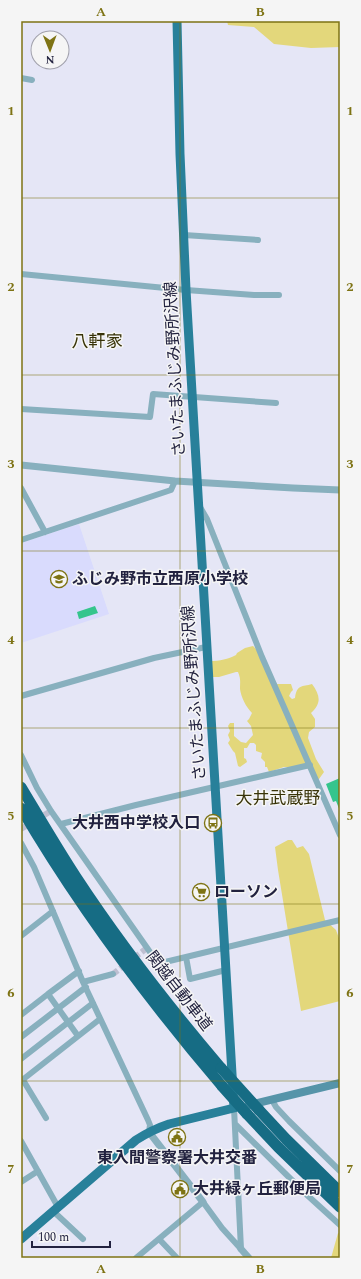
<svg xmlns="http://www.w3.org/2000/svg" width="361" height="1279" font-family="Spectral,'Noto Sans JP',serif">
	<rect width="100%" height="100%" fill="#e5e6f6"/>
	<!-- built -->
	<path fill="#d9dbfd" d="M79 524 109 614 21 643V543Z"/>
	<!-- green -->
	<path fill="#e3d77b" d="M227 21H340V47L311 48 274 44 254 27 228 25Z
		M253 646 256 649 277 684H291L293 690 291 692 289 696 292 699 295 698C297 684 302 687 312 684 320 695 322 703 311 713L315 719V727L309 732 308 738 316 759 324 772 319 779 313 778 309 770 304 765 294 767H284L269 772 267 767H265V762L261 758 262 753 256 751V745L254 743H250L247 748H244V758L246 759 247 762 240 767 238 766 235 753 233 751 228 743 230 740 228 735 230 731 228 726 230 723H234V736L241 742 246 743 253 735 251 726 247 721 249 719 252 713C246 707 241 697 240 689 240 682 241 679 238 672H236L219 677H213L210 661C220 661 228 659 236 655L237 653 245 648Z
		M288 840H292L297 848 303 846 309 854 325 920 336 930 340 941V1001L301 1011 278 870 275 847Z
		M338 1233 340 1234V1258H331Z"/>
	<!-- water -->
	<path fill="#35c58d" d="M95 606 98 613 79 619 77 612Z
		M340 778V811L336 801 333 802 326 784Z"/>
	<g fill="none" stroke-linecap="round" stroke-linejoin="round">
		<!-- minor-tunnel -->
		<path stroke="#bebfd1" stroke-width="6" stroke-dasharray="6 3" stroke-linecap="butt" d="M21 829 51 811
			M113 974 147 948"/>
		<!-- minor -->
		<path stroke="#88b0be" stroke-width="6" d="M21 78 32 80
			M184 235 258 240
			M21 274 186 290 254 295H279
			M21 409 150 417 153 394 276 403
			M21 488 45 532
			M200 507 207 519 262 657 340 835
			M21 540 171 490 175 481
			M21 696 154 658 206 647
			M21 755 37 788 51 811 157 962 161 963 340 920
			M61 824 136 805 310 765
			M21 843 34 867 83 982 148 1120 150 1125 149 1132
			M21 936 53 911
			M186 957 190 979 226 970
			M83 982 113 974
			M48 994 78 1036
			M21 1015 48 994 79 971
			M21 1037 86 987
			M21 1059 93 1003
			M23 1080 46 1118
			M21 1081 100 1019
			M272 1100 276 1107 289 1121 340 1171
			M234 1108 241 1249
			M236 1125 307 1195 340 1225
			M21 1141 58 1207
			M21 1182 38 1171
			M53 1211 83 1239
			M159 1239 177 1258
			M136 1258 203 1202 222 1228 241 1249"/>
		<!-- tertiary -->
		<path stroke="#88b0be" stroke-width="7" d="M21 465 175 481 293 488 340 490
			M149 1132 203 1202
			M241 1249 249 1258"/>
		<!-- secondary -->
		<path stroke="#5694a9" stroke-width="8" d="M249 1105 340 1083"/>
		<!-- primary -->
		<path stroke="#28809a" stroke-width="9" d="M21 1239 136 1140C147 1133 157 1128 169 1124L234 1108 186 290 180 154 177 21"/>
		<!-- motorway -->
		<path stroke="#166c84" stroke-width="11" d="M21 787C39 817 57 848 76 877 120 944 169 1007 221 1068
			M21 808C79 907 148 999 222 1086
			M259 1110 286 1139 340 1192
			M247 1114 278 1147 340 1207"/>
		<!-- motorway-bridge -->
		<path stroke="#166c84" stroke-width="11" d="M221 1068 259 1110
			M222 1086 247 1114"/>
	</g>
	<!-- grid -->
	<path fill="none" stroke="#7e7314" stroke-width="1" stroke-opacity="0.55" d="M180 21V1258M21 198H340M21 375H340M21 551H340M21 728H340M21 904H340M21 1081H340"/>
	<!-- icons -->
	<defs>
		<g id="school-ring" transform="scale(0.9)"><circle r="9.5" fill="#f5f5f5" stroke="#7e7314" stroke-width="1.5"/><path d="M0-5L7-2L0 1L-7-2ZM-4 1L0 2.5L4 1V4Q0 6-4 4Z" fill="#7e7314"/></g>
		<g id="bus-ring" transform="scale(0.9)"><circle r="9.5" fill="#f5f5f5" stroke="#7e7314" stroke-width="1.5"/><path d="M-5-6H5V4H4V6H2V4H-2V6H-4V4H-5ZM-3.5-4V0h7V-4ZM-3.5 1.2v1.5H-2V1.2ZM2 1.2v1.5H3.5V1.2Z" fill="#7e7314"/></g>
		<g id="supermarket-ring" transform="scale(0.9)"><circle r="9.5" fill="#f5f5f5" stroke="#7e7314" stroke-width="1.5"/><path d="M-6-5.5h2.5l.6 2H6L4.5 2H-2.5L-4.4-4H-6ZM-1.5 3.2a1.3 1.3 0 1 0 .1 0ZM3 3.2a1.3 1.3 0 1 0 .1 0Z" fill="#7e7314"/></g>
		<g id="civic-ring" transform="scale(0.9)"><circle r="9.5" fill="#f5f5f5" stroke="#7e7314" stroke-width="1.5"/><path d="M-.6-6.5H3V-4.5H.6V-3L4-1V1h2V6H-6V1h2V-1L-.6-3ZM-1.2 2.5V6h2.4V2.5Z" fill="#7e7314"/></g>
	</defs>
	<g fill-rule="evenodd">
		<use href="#school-ring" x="59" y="579"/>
		<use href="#bus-ring" x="213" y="823"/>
		<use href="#supermarket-ring" x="201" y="892"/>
		<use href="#civic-ring" x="177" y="1137"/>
		<use href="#civic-ring" x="180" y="1189"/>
	</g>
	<g text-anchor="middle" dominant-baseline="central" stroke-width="3" stroke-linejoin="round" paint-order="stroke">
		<!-- street labels -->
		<g font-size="16" fill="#22223f" stroke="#f5f5f5">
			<text transform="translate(175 369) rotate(-93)">さいたまふじみ野所沢線</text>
			<text transform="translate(194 693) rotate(-94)">さいたまふじみ野所沢線</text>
			<text transform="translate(179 991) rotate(52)">関越自動車道</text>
		</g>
		<!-- poi labels -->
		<g font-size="16" font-weight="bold" fill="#22223f" stroke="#f5f5f5" text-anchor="start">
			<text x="72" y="579">ふじみ野市立西原小学校</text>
			<text x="200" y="823" text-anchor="end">大井西中学校入口</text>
			<text x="214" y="892">ローソン</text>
			<text x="177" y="1158" text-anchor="middle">東入間警察署大井交番</text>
			<text x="193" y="1189">大井緑ヶ丘郵便局</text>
		</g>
		<!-- neighbourhood labels -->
		<g font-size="17" fill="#383308" stroke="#f5f5f5">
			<text x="97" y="342">八軒家</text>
			<text x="278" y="799">大井武蔵野</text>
		</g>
	</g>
	<!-- border -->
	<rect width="361" height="1279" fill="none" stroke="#f5f5f5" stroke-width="44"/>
	<!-- north arrow -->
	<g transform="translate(50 50) rotate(179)"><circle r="19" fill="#f5f5f5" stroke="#a1a1ac"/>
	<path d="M0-3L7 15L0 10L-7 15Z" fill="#7e7314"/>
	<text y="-6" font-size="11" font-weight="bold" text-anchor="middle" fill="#22223f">N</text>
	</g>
	<!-- scale -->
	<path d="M32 1241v6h78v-6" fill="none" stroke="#22223f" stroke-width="2"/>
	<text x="38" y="1241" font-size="12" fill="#22223f" stroke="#f5f5f5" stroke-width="3" paint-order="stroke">100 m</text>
	<rect x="22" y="22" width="317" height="1235" fill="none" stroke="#7e7314" stroke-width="1.5"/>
	<g font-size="13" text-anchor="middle" font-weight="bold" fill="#7e7314">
		<text x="101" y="16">A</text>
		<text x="260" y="16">B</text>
		<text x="11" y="115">1</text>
		<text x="350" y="115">1</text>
		<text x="11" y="291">2</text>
		<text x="350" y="291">2</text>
		<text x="11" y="468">3</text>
		<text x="350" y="468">3</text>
		<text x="11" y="644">4</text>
		<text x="350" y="644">4</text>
		<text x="11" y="820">5</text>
		<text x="350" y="820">5</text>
		<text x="11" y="997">6</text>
		<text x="350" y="997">6</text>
		<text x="11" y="1173">7</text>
		<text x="350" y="1173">7</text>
		<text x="101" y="1273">A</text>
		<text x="260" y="1273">B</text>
	</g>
</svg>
